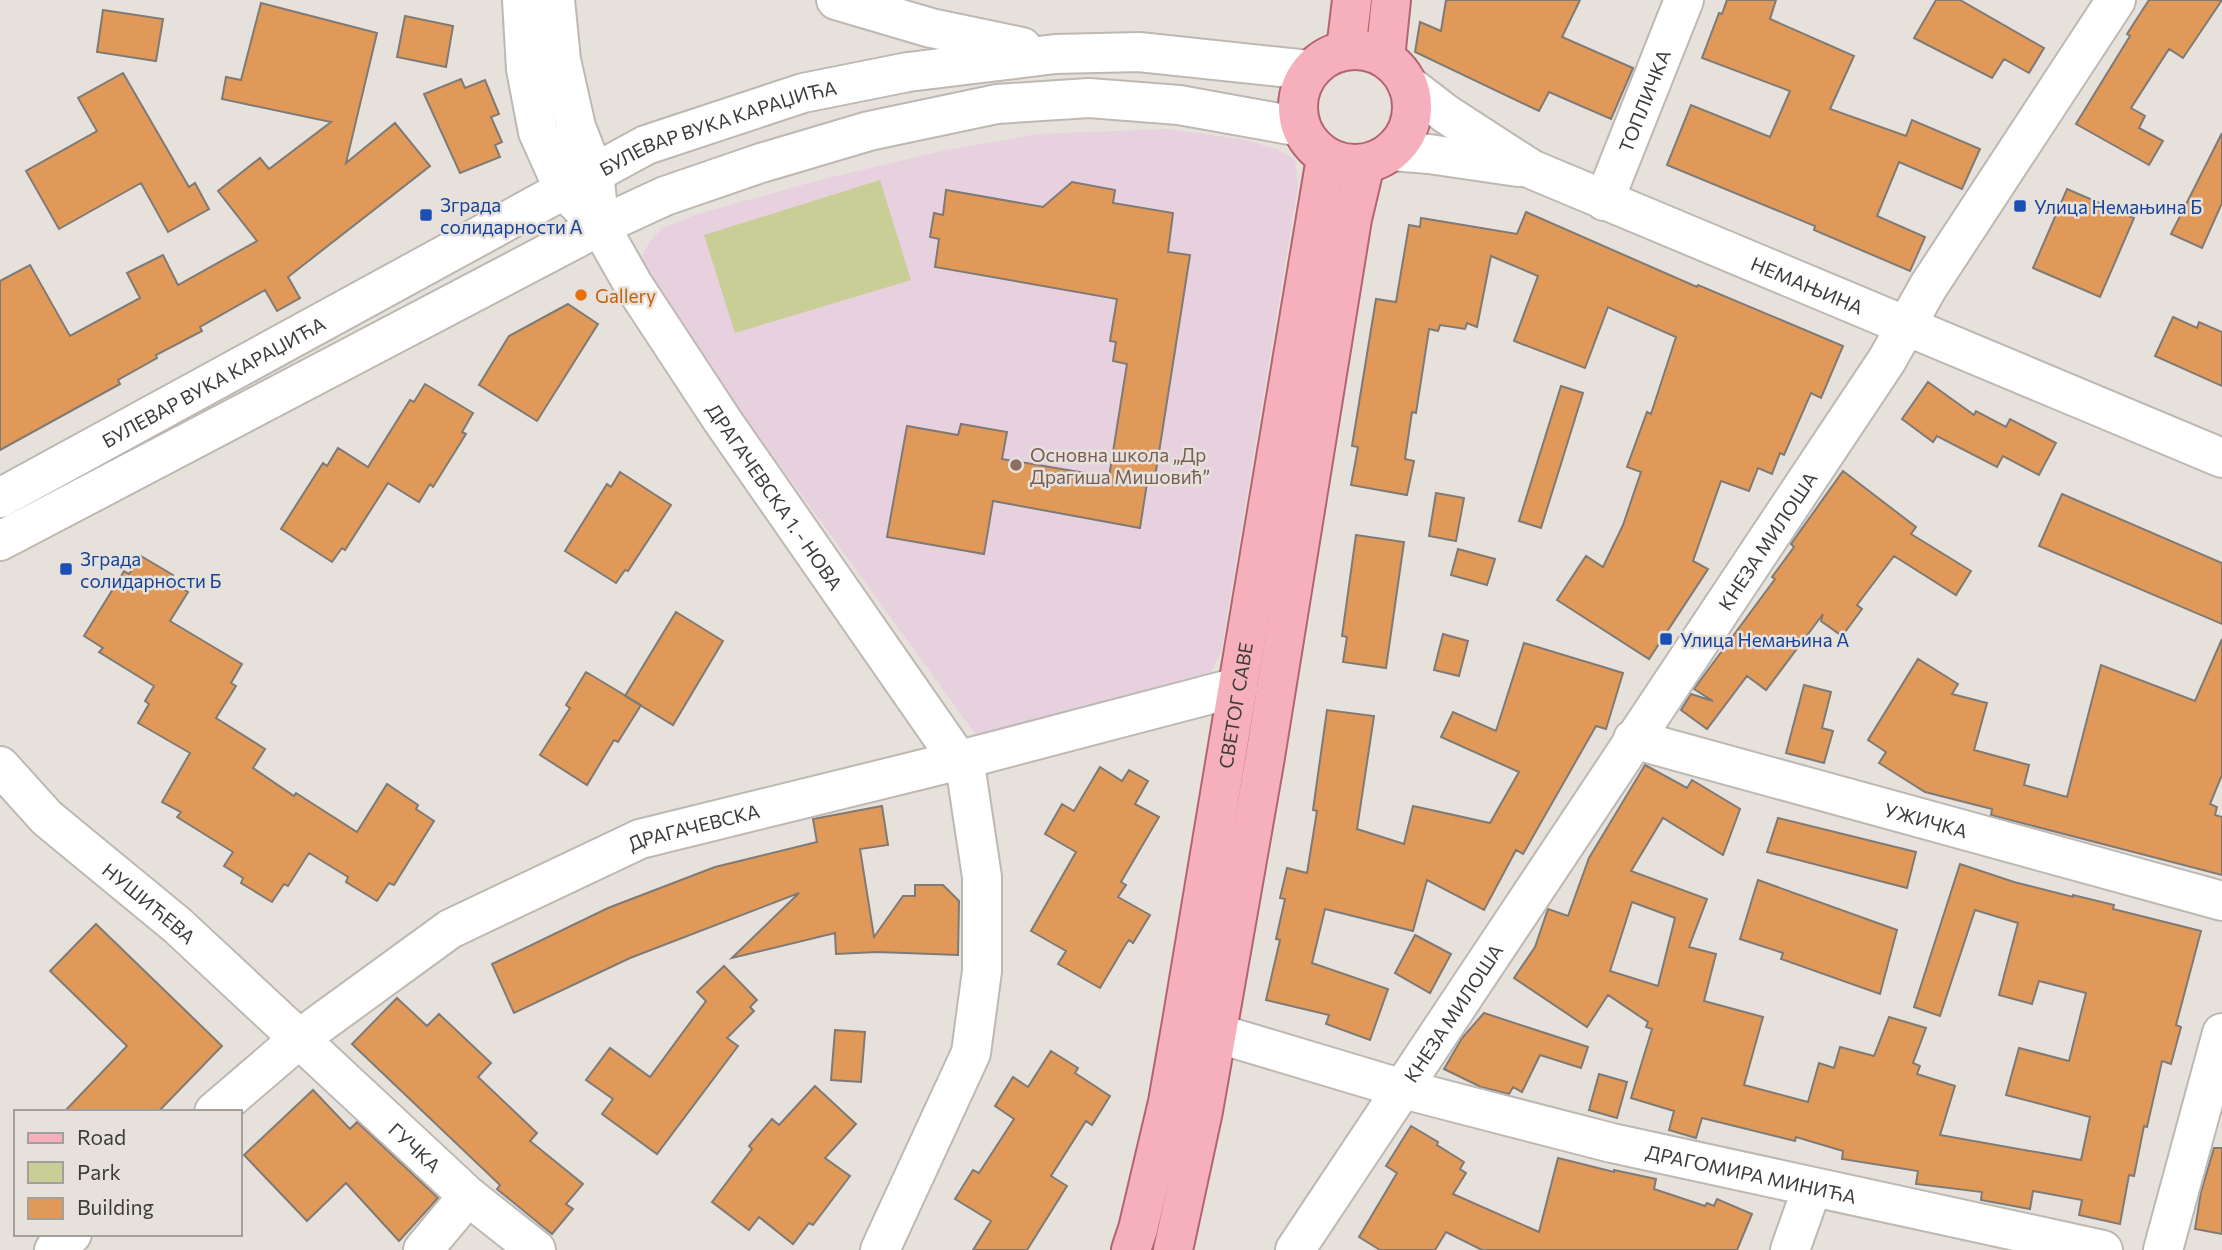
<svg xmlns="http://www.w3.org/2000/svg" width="2222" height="1250" font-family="Commissioner,sans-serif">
	<rect width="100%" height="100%" fill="#e7e1dc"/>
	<!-- education -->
	<path fill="#e7d1df" d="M1167 129 1246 140 1279 150 1295 160 1298 186 1221 653 1209 675 979 739 643 277 642 256 650 241 663 228 695 215 816 181 942 151 1037 134Z"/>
	<!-- green -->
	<path fill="#c8ce95" d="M880 180 911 280 735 333 704 235Z"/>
	<!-- building -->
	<path fill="#e1995a" stroke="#807a75" stroke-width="2" fill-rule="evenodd" d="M1446 0H1580L1562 37 1633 68 1611 119 1549 92 1539 111 1415 52 1420 22 1441 31Z
		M1727 0H1776L1770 19 1854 56 1830 109 1906 136 1912 120 1980 149 1962 189 1899 162 1877 216 1925 237 1910 271 1814 230 1815 226 1667 165 1691 105 1770 137 1790 91 1702 58 1719 13 1722 14Z
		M1936 0H1960L2044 48 2029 73 2004 59 1992 78 1914 38Z
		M2149 0H2222L2183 58 2169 49 2131 108 2145 116 2139 128 2163 141 2149 165 2076 124 2130 36 2127 34Z
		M261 3 377 33 346 163 395 123 430 166 288 277 300 298 277 311 265 290 200 327 202 331 156 355 157 358 118 380 120 384 0 450V281L30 265 70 336 140 298 127 273 163 255 178 285 257 241 218 191 260 158 269 169 331 122 222 99 226 77 241 80Z
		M103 10 163 19 156 61 97 52Z
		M405 16 453 26 446 67 397 57Z
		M123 73 189 187 195 183 209 209 168 232 141 183 59 229 26 171 97 131 78 98Z
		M461 79 465 88 485 80 499 114 491 117 502 142 495 145 500 157 460 173 424 94Z
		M2222 133V203L2202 248 2171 234Z
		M1072 182 1115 190 1113 203 1173 213 1168 252 1190 255 1154 484 1147 483 1140 528 993 501 984 554 887 537 907 426 958 435 961 424 1007 432 1002 459 1109 477 1127 364 1113 361 1116 342 1110 341 1117 299 935 267 939 239 930 237 934 213 943 215 946 190 1043 207Z
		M2067 189 2134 218 2100 297 2033 268Z
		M1526 212 1697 287 1698 285 1843 346 1821 398 1811 393 1784 455 1780 453 1772 474 1758 468 1749 491 1721 481 1693 561 1708 569 1649 659 1557 600 1586 556 1603 567 1623 525 1641 472 1627 467 1647 412 1651 414 1676 337 1608 307 1585 368 1514 341 1538 276 1491 256 1477 327 1467 323 1465 329 1440 325 1438 331 1429 329 1416 413 1412 412 1405 459 1414 461 1407 495 1351 485 1358 447 1352 446 1376 299 1396 302 1409 225 1420 227 1421 218 1517 234Z
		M568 304 598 324 537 421 479 385 509 336Z
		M2173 317 2197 328 2199 322 2222 332V386L2155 356Z
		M1928 382 1974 415 1976 411 2006 427 2010 419 2056 443 2039 475 2003 456 1997 467 1937 436 1933 442 1902 419Z
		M425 384 473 413 462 432 466 434 433 487 430 484 419 502 388 483 345 550 342 548 332 562 281 529 323 463 327 466 338 448 368 467 410 400 414 402Z
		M1561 386 1583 393 1541 528 1519 521Z
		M1843 471 1916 527 1911 534 1971 571 1956 595 1894 556 1857 605 1862 609 1842 636 1821 621 1823 614 1766 690 1747 676 1707 729 1681 710 1691 694 1713 701 1694 689 1775 579 1772 577 1794 547 1791 544Z
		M620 472 671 505 628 571 625 570 616 583 565 551 607 484 611 487Z
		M1436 493 1464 498 1456 541 1429 536Z
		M2062 494 2222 563V624L2039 546Z
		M1356 535 1404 542 1386 668 1343 662 1347 637 1342 636Z
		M1458 549 1495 559 1487 585 1451 575Z
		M141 556 173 575 170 580 188 592 170 621 242 664 231 683 236 686 216 718 265 749 253 768 294 796 296 793 357 832 387 784 418 805 416 809 434 821 394 885 389 883 377 901 346 882 348 877 309 853 288 886 284 884 272 902 241 883 243 878 224 866 233 852 177 817 181 812 162 802 190 753 138 723 149 704 145 701 154 686 99 652 103 648 84 636 124 571 129 574Z
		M676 612 723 641 673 725 625 696Z
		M1443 634 1468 641 1459 676 1434 670Z
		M2222 639V775L2210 804 2217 807 2215 815 2222 817V875L1991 815 1992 809 1925 792 1879 763 1886 752 1868 740 1918 659 1958 684 1952 694 1987 703 1974 750 2029 765 2024 785 2067 797 2101 665 2195 701Z
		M1524 643 1623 673 1606 729 1596 726 1523 854 1516 850 1484 910 1427 880 1413 931 1325 909 1312 963 1388 989 1370 1040 1326 1024 1329 1015 1266 1000 1280 940 1276 939 1285 899 1280 898 1287 868 1307 873 1317 811 1313 810 1327 710 1374 716 1357 829 1404 844 1413 806 1490 823 1519 772 1441 737 1453 712 1496 731Z
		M586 672 641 705 618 742 614 740 587 785 540 755 570 708 566 705Z
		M1804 685 1831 692 1822 728 1833 731 1824 763 1786 753Z
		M1645 765 1687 788 1692 780 1740 809 1723 855 1663 818 1631 871 1707 899 1689 947 1716 954 1704 1001 1763 1017 1744 1085 1808 1102 1819 1063 1834 1068 1840 1047 1874 1056 1889 1017 1926 1028 1913 1063 1920 1066 1917 1074 1955 1086 1940 1135 2081 1160 2090 1117 2006 1095 2019 1048 2069 1061 2086 993 2039 981 2032 1004 1999 995 2018 923 1975 910 1940 1016 1914 1007 1960 864 2014 882 2073 897V895L2114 905 2113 909 2201 931 2176 1025 2181 1027 2171 1064 2162 1061 2147 1127 2144 1126 2134 1176 2129 1175 2120 1224 2079 1215 2082 1200 2033 1191 2030 1209 1981 1200 1982 1192 1916 1184 1918 1171 1842 1159 1843 1151 1796 1137 1795 1141 1702 1118 1696 1138 1669 1130 1674 1111 1631 1098 1652 1029 1646 1027 1648 1022 1608 995 1587 1027 1514 978 1535 947 1548 909 1568 916 1589 858ZM1632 902 1675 918 1658 986 1610 971Z
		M1100 767 1122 781 1129 770 1148 781 1135 804 1159 817 1121 882 1126 885 1118 897 1150 915 1133 943 1129 940 1126 944 1100 988 1058 964 1066 951 1031 931 1076 852 1045 834 1062 804 1074 811Z
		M882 806 888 845 860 849 874 937 903 896H915V885H943L959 901 958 955 877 952 836 954 835 933 732 958 799 893 630 958 514 1013 492 964 608 908 715 867 817 842 813 819Z
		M1778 818 1916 852 1907 888 1767 852Z
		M1758 880 1897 930 1880 994 1781 959 1783 953 1740 939Z
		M96 924 222 1046 158 1112H64L127 1046 50 971Z
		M1415 935 1451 954 1430 993 1395 973Z
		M724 966 757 1000 750 1007 754 1011 727 1038 738 1046 657 1154 602 1114 613 1099 586 1080 610 1048 650 1077 706 1001 697 992Z
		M397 998 427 1026 439 1014 491 1063 478 1077 537 1133 530 1141 583 1184 566 1204 573 1209 552 1234 497 1189 500 1185 352 1044Z
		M1484 1013 1588 1047 1581 1068 1540 1055 1522 1092 1513 1087 1509 1094 1481 1087 1444 1069 1462 1038Z
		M835 1030 865 1032 861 1082 831 1080Z
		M1051 1051 1078 1068 1075 1073 1110 1096 1092 1125 1086 1121 1051 1176 1067 1186 1027 1250H973L991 1221 955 1199 973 1170 979 1173 1014 1119 995 1106 1013 1077 1028 1087Z
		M1599 1074 1627 1082 1617 1118 1589 1110Z
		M815 1086 856 1124 825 1158 850 1176 813 1225 809 1223 793 1244 759 1217 749 1230 712 1202 752 1149 749 1146 772 1119 779 1125Z
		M313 1090 350 1129 357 1122 438 1198 399 1241 346 1183 307 1221 244 1155Z
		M1411 1126 1438 1142 1437 1145 1464 1162 1460 1169 1466 1173 1453 1194 1539 1232 1558 1158 1614 1172V1170L1656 1179 1654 1189 1705 1206 1707 1203 1714 1206 1717 1199 1752 1214 1737 1250H1482L1446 1232 1435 1250H1380L1359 1237 1397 1173 1386 1166Z
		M2214 1148H2222V1234L2195 1229 2201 1192Z"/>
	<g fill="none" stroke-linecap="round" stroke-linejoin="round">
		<!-- minor casing -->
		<g stroke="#beb8b3" stroke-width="42">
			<g id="minor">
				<path id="s1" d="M522 0 526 69 538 132 564 190 600 226 634 286 722 420 966 771 982 877V971L971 1053 880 1250"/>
				<path d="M555 0 561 60 576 127 594 173 597 200"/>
				<path d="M836 0 931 28 1022 47"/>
				<path id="s2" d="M1407 84 1446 114 1531 169 2222 458"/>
				<path d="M1392 151 1429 154 1518 167"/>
				<path id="s3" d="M1604 201 1684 0"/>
				<path id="s4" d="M0 498 646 145 803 93 908 72 1055 54 1139 52 1309 70"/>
				<path d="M0 541 600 226 665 196 761 163 869 131 997 104 1089 98 1179 105 1301 127"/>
				<path id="s5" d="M1633 739 2222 901"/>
				<path id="s6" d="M0 766 47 818 177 925 468 1196 536 1250"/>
				<path id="s7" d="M1184 1028 1216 1033 1403 1089 1612 1143 2103 1250"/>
				<path id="s8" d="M214 1112 299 1039 450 929 640 839 960 760 1238 687"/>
				<path d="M54 1250 72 1234"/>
				<path d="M423 1250 468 1196"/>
				<path id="s9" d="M1295 1250 1887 360 1928 287 2116 0"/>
				<path d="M1790 1250 1812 1188"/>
				<path d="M2163 1250 2222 1033"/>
			</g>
		</g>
		<!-- major casing -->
		<g stroke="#b26571" stroke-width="42">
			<g id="major">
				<circle cx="1355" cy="107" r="57"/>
				<path d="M1346 50 1352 0"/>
				<path d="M1385 58 1391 0"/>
				<path id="s10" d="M1131 1250 1138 1229 1168 1102 1181 1028 1326 158"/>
				<path d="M1173 1250 1203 1111 1265 757 1352 219 1365 164"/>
			</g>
		</g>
		<!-- minor -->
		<use href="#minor" stroke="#fff" stroke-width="38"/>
		<!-- major -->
		<use href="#major" stroke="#f6b0bc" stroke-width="38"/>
	</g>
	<!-- markers -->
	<g fill="#1a4fb4" stroke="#e7e1dc" stroke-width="2.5">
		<rect x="2013" y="199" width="14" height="14" rx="3.5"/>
		<rect x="419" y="208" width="14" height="14" rx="3.5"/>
		<rect x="59" y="562" width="14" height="14" rx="3.5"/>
		<rect x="1659" y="632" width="14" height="14" rx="3.5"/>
	</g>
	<circle fill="#e8710a" stroke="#e7e1dc" stroke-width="2.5" cx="581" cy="295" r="7"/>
	<circle fill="#8d6e63" stroke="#e7e1dc" stroke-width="2.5" cx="1016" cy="465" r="7"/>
	<g text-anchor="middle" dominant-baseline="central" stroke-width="5" stroke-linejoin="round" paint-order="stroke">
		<!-- street labels -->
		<g font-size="19" fill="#3e3c3a" stroke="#e7e1dc">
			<text stroke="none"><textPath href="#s3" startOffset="108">ТОПЛИЧКА</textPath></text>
			<text stroke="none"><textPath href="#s4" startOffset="810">БУЛЕВАР ВУКА КАРАЏИЋА</textPath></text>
			<text stroke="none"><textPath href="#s2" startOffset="450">НЕМАЊИНА</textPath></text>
			<text stroke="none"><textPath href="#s4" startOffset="243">БУЛЕВАР ВУКА КАРАЏИЋА</textPath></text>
			<text stroke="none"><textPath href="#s1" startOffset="570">ДРАГАЧЕВСКА 1. - НОВА</textPath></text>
			<text stroke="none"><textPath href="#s9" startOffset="852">КНЕЗА МИЛОША</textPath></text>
			<text stroke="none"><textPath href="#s10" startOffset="555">СВЕТОГ САВЕ</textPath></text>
			<text stroke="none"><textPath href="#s5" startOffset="304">УЖИЧКА</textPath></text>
			<text stroke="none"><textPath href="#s8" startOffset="564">ДРАГАЧЕВСКА</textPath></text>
			<text stroke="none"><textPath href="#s6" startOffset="203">НУШИЋЕВА</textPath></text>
			<text stroke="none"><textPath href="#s9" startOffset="285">КНЕЗА МИЛОША</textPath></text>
			<text stroke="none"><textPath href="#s6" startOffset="564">ГУЧКА</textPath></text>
			<text stroke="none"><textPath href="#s7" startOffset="586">ДРАГОМИРА МИНИЋА</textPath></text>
		</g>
		<!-- transit labels -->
		<g font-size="19" fill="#164399" stroke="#e7e1dc" text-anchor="start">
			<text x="440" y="204">Зграда<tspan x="440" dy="22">солидарности А</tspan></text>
			<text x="2034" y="206">Улица Немањина Б</text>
			<text x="80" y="558">Зграда<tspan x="80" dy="22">солидарности Б</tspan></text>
			<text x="1680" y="639">Улица Немањина А</text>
		</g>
		<!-- food labels -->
		<g font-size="19" fill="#c56008" stroke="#e7e1dc" text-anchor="start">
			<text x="595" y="295">Gallery</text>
		</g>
		<!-- education labels -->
		<g font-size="19" fill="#785e54" stroke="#e7e1dc" text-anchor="start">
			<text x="1030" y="454">Основна школа „Др<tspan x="1030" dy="22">Драгиша Мишовић”</tspan></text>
		</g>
	</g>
	<!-- legend -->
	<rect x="14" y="1110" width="228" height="126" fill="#e7e1dc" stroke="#a39f9b" stroke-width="2"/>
	<rect x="28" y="1133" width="35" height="10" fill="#f6b0bc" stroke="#a39f9b" stroke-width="2"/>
	<text x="77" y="1145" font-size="21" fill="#3e3c3a">Road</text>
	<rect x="28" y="1162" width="35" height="21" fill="#c8ce95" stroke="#a39f9b" stroke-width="2"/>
	<text x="77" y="1180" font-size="21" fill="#3e3c3a">Park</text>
	<rect x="28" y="1198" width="35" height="21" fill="#e1995a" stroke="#a39f9b" stroke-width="2"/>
	<text x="77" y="1215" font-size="21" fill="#3e3c3a">Building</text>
</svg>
